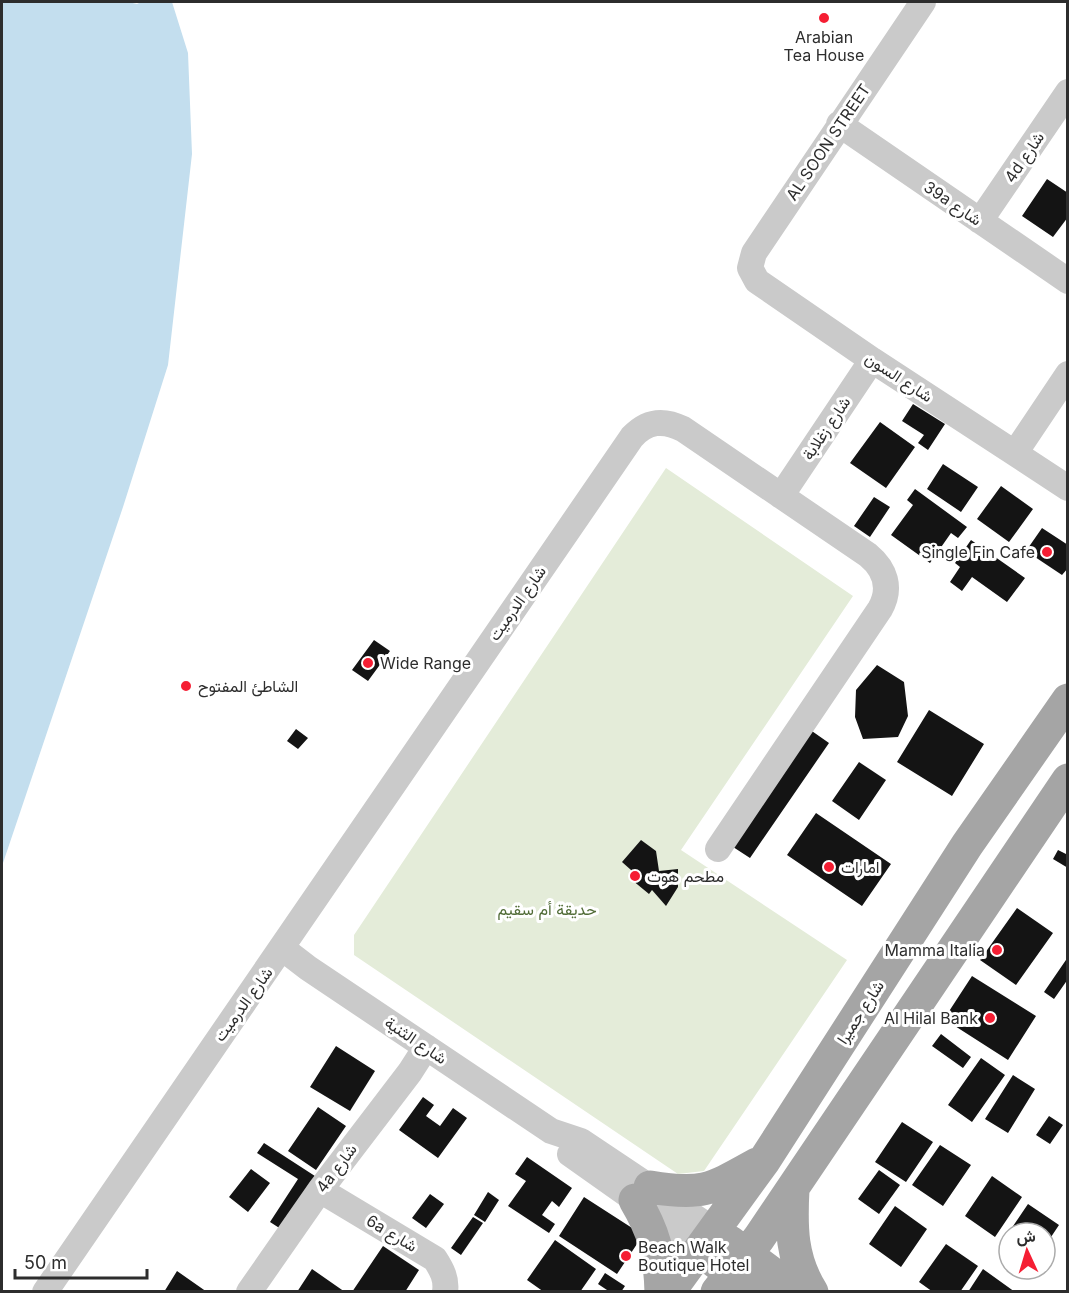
<svg xmlns="http://www.w3.org/2000/svg" width="1069" height="1293" font-family="Inter,Vazirmatn,sans-serif">
	<rect width="100%" height="100%" fill="#fff"/>
	<!-- green -->
	<path fill="#e4ecd9" d="M666 468 853 596 681 850 847 960 704 1171 678 1174 354 955V935Z"/>
	<!-- water -->
	<path fill="#c3deee" d="M2 2H128L137 4 141 2H172L188 53 192 154 168 365 123 507 2 866Z"/>
	<!-- building -->
	<path fill="#141414" d="M1047 179 1068 193V217L1053 237 1022 216Z
		M913 404 945 424 928 450 918 443 924 435 902 421Z
		M880 422 915 447 886 488 850 463Z
		M943 464 978 487 961 512 927 489Z
		M1001 486 1033 509 1009 542 977 519Z
		M915 489 967 527 958 538 951 533 930 563 891 535 913 505 907 500Z
		M874 497 890 507 870 537 854 526Z
		M1042 528 1068 545V568L1062 575 1026 551Z
		M971 540 1025 578 1007 602 972 577 962 591 950 582 960 567 955 563Z
		M374 640 390 651 368 681 352 670Z
		M877 665 904 682 908 716 898 737 863 739 855 717 856 690Z
		M929 710 984 744 952 796 897 762Z
		M296 729 308 738 298 749 287 741Z
		M809 729 829 743 750 858 730 845Z
		M859 762 886 780 859 820 832 801Z
		M816 813 891 864 862 906 787 855Z
		M641 840 656 851 659 871 678 869V887L666 906 652 890 649 894 632 880 631 870 622 862Z
		M1058 850 1068 855V868L1053 859Z
		M1017 908 1053 933 1016 985 980 960Z
		M1068 957V979L1054 999 1044 992Z
		M972 976 1036 1016 1008 1060 944 1019Z
		M941 1034 971 1057 963 1068 932 1046Z
		M336 1046 375 1071 350 1111 310 1087Z
		M981 1058 1005 1075 972 1122 948 1105Z
		M1013 1075 1035 1089 1008 1133 985 1119Z
		M423 1097 434 1105 426 1116 440 1126 453 1108 467 1118 438 1158 399 1130Z
		M318 1107 346 1126 316 1170 288 1151Z
		M1049 1116 1063 1125 1050 1144 1036 1135Z
		M902 1122 933 1142 906 1182 875 1162Z
		M264 1143 318 1178 284 1231 270 1222 298 1179 257 1153Z
		M940 1145 971 1165 943 1206 912 1185Z
		M527 1157 572 1188 559 1207 552 1201 542 1215 555 1224 549 1233 508 1206 526 1181 515 1174Z
		M251 1169 270 1183 248 1212 229 1197Z
		M879 1170 900 1185 879 1214 858 1199Z
		M992 1176 1022 1197 995 1237 965 1216Z
		M488 1192 499 1200 485 1222 474 1215Z
		M430 1194 444 1204 426 1228 412 1218Z
		M584 1197 643 1235 617 1274 559 1236Z
		M1028 1204 1059 1225 1045 1246V1233H1009V1250L1001 1244Z
		M895 1206 927 1229 901 1267 869 1244Z
		M473 1217 483 1223 461 1255 451 1248Z
		M555 1240 596 1269 580 1292H544L527 1280Z
		M946 1244 978 1266 960 1292H933L919 1282Z
		M383 1246 419 1270 405 1292H352Z
		M312 1269 345 1292H297Z
		M983 1269 1015 1292H968Z
		M177 1271 207 1292H164Z
		M605 1273 625 1286 621 1292H610L598 1284Z"/>
	<g fill="none" stroke-linecap="round" stroke-linejoin="round">
		<!-- minor -->
		<path stroke="#cacaca" stroke-width="26" d="M923 2 754 253 750 268 757 281 872 360 1068 488
			M839 124 1068 281
			M980 221 1068 92
			M1015 453 1068 374
			M781 496 872 360
			M282 948 308 968 551 1131 581 1141 714 1230
			M570 1154 635 1200 699 1249
			M320 1190 435 1259C442 1270 447 1279 445 1292
			M45 1292 632 437C647 421 663 419 683 429L868 555C885 569 892 588 880 609L718 849
			M249 1292 320 1190 410 1072 426 1047"/>
		<!-- major -->
		<path stroke="#a5a5a5" stroke-width="33" d="M650 1187C703 1196 712 1189 757 1164
			M793 1189C791 1227 791 1259 812 1292
			M635 1200C654 1232 660 1254 661 1292
			M730 1242 797 1292
			M713 1260 754 1292
			M669 1292 764 1161 967 845 1068 700
			M717 1292 759 1238 1068 780"/>
	</g>
	<!-- markers -->
	<g fill="#f51e33" stroke="#fff" stroke-width="2">
		<circle cx="824" cy="18" r="6"/>
		<circle cx="1047" cy="552" r="6"/>
		<circle cx="368" cy="663" r="6"/>
		<circle cx="186" cy="686" r="6"/>
		<circle cx="829" cy="867" r="6"/>
		<circle cx="635" cy="876" r="6"/>
		<circle cx="997" cy="950" r="6"/>
		<circle cx="990" cy="1018" r="6"/>
		<circle cx="626" cy="1256" r="6"/>
	</g>
	<g text-anchor="middle" dominant-baseline="central" stroke-width="6" stroke-linejoin="round" paint-order="stroke">
		<!-- poi labels -->
		<g font-size="16" fill="#2d2d2d" stroke="#fff" text-anchor="start">
			<text x="824" y="37" text-anchor="middle">Arabian<tspan x="824" dy="18">Tea House</tspan></text>
			<text x="1035" y="552" text-anchor="end">Single Fin Cafe</text>
			<text x="380" y="663">Wide Range</text>
			<text x="198" y="686">الشاطئ المفتوح</text>
			<text x="841" y="867">امارات</text>
			<text x="647" y="876">مطحم هوت</text>
			<text x="985" y="950" text-anchor="end">Mamma Italia</text>
			<text x="978" y="1018" text-anchor="end">Al Hilal Bank</text>
			<text x="638" y="1247">Beach Walk<tspan x="638" dy="18">Boutique Hotel</tspan></text>
		</g>
		<!-- street labels -->
		<g font-size="16" fill="#2d2d2d" stroke="#fff">
			<text transform="translate(828 142) rotate(-56)">AL SOON STREET</text>
			<text transform="translate(1024 157) rotate(-56)">4d شارع</text>
			<text transform="translate(953 203) rotate(34)">39a شارع</text>
			<text transform="translate(899 377) rotate(33)">شارع السون</text>
			<text transform="translate(826 428) rotate(-56)">شارع زغلابة</text>
			<text transform="translate(517 603) rotate(-55)">شارع الدرميت</text>
			<text transform="translate(243 1004) rotate(-54)">شارع الدرميت</text>
			<text transform="translate(860 1012) rotate(-57)">شارع جميرا</text>
			<text transform="translate(416 1040) rotate(34)">شارع الثنية</text>
			<text transform="translate(336 1168) rotate(-53)">4a شارع</text>
			<text transform="translate(392 1233) rotate(31)">6a شارع</text>
		</g>
		<!-- park labels -->
		<g font-size="16" fill="#516c37" stroke="#fff">
			<text x="547" y="909">حديقة أم سقيم</text>
		</g>
	</g>
	<!-- border -->
	<rect width="1069" height="1293" fill="none" stroke="#2d2d2d" stroke-width="6"/>
	<!-- north arrow -->
	<g transform="translate(1027 1251) rotate(356)"><circle r="28" fill="#ffffff" stroke="#ababab" stroke-width="1.5"/>
	<path d="M0-4.5L10 22L0 15L-10 22Z" fill="#f51e33"/>
	<text y="-9" font-size="16" font-weight="bold" text-anchor="middle" fill="#2d2d2d">ش</text>
	</g>
	<!-- scale -->
	<path d="M15 1269v9h132v-9" fill="none" stroke="#2d2d2d" stroke-width="3"/>
	<text x="24" y="1269" font-size="18" fill="#2d2d2d" stroke="#ffffff" stroke-width="4.5" paint-order="stroke">50 m</text>
</svg>
